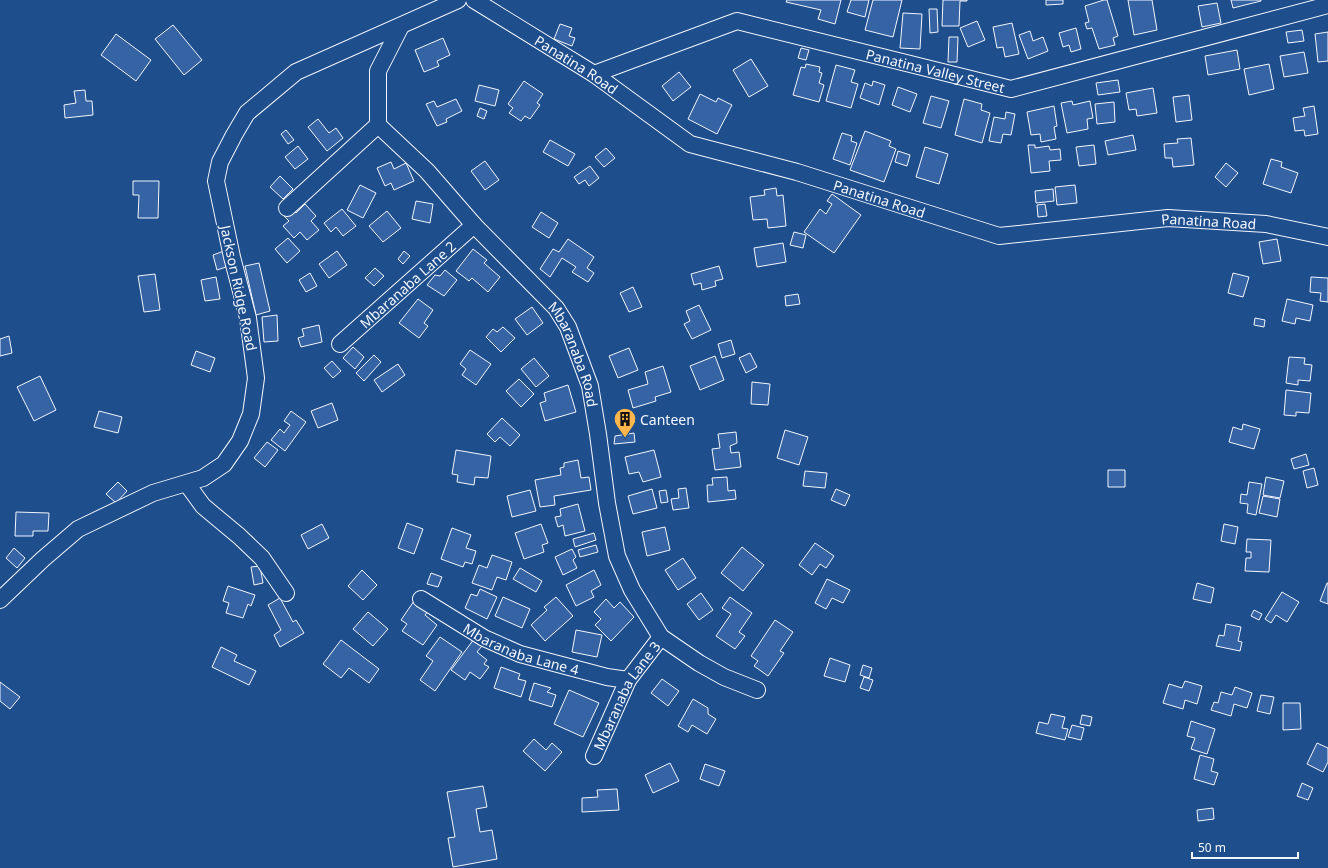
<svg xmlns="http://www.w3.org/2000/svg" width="1328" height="868" font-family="'Noto Sans',sans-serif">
	<rect width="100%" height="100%" fill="#1f4e8c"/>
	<!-- building -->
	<path fill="#3563a3" stroke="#f2f6ff" d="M787 0H841L835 24 818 19 821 10 786 2Z
		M851 0H869L865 17 847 12Z
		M873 0H902L893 37 865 30Z
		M943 0H967V1H960L959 26H942Z
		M1046 0H1063V4L1046 5Z
		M1104 0H1107L1118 36 1113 38 1115 45 1099 49 1092 28 1087 29 1085 23 1089 22 1085 6Z
		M1128 0H1152L1157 30 1134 35Z
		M1231 0H1261V1L1233 8Z
		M1217 3 1221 23 1202 27 1198 6Z
		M929 9H937L938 32 930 33Z
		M903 13 922 14 920 49 900 48Z
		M977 21 985 40 968 47 960 28Z
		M1012 23 1019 54 1005 57 1003 47 997 48 993 27Z
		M560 24 572 28 569 36 575 38 572 46 554 39Z
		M173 25 202 60 184 75 155 39Z
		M1076 28 1081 49 1071 52 1069 45 1063 47 1059 33Z
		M1302 30 1304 41 1288 43 1286 32Z
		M1030 31 1033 41 1043 37 1048 51 1028 59 1019 35Z
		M1328 32V61L1318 62 1315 34Z
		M116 34 151 60 136 81 101 55Z
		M949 37H958L957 62H948Z
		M443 38 450 55 437 61 439 66 424 72 415 50Z
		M801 48 809 50 806 60 798 58Z
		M1237 50 1240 69 1208 75 1205 56Z
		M1304 52 1308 73 1284 77 1280 56Z
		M751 59 768 86 749 97 733 70Z
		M806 64 820 67 819 72 822 73 819 83 824 85 819 102 793 95 801 67 805 68Z
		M1269 64 1274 89 1249 95 1244 69Z
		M836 65 855 70 851 82 858 84 851 108 826 101Z
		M679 72 691 87 673 101 662 86Z
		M1118 80 1120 92 1098 95 1096 83Z
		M524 81 543 94 537 103 540 105 530 119 525 116 521 121 509 113 513 108 508 104Z
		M873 81 885 85 879 105 860 98 865 83 872 86Z
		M479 85 499 90 495 106 475 101Z
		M898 87 917 94 910 112 892 105Z
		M1153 88 1157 113 1137 116 1136 109 1129 110 1126 93Z
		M85 90 86 101H92L93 115 65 118 64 105 76 103 74 91Z
		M700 94 716 102 718 98 732 105 717 134 688 119Z
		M1189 95 1192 120 1176 122 1173 97Z
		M931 96 949 101 941 128 923 123Z
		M456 99 462 111 446 119 447 122 437 126 426 104 434 101 437 107Z
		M964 99 982 104 981 110 990 113 982 143 955 135Z
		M1072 101 1073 105 1090 101 1093 118 1087 119 1088 129 1067 133 1061 103Z
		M1114 102 1115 122 1097 124 1095 104Z
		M1054 106 1057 126 1054 127 1056 139 1041 142 1040 134 1031 135 1027 112Z
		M1314 106 1318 134 1305 136 1304 130 1295 131 1293 118 1305 116 1303 108Z
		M480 108 487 111 484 119 477 116Z
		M1006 112 1015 114 1011 135 1003 134 1001 143 989 141 994 117 1005 119Z
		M318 119 329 133 336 128 343 138 327 151 308 127Z
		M286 130 294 140 288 144 281 134Z
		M865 131 891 141 889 146 896 149 884 182 850 170Z
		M842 133 852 136 851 141 857 143 850 165 833 159Z
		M1133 135 1136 150 1108 155 1105 141Z
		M1191 138 1194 165 1173 167 1172 158H1165L1164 144 1178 143 1177 139Z
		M550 140 575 154 568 166 543 152Z
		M1028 145H1035V148L1049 146 1050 150 1060 149 1061 160 1049 161 1050 171 1031 173Z
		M1094 145 1096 164 1079 166 1076 147Z
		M298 146 308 159 295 169 285 157Z
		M925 147 948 154 939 184 916 177Z
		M606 148 615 158 604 167 595 157Z
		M898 151 910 155 907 166 895 162Z
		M1271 159 1282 162 1281 167 1298 173 1291 193 1263 184Z
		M485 161 499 180 485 190 471 171Z
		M391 162 394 169 406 163 414 181 394 190 391 183 385 186 377 168Z
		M1226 163 1238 173 1226 187 1215 177Z
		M590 166 599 178 589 186 585 180 579 184 574 177Z
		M280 176 293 189 283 199 270 187Z
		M133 181H159L158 218H138L139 195H133Z
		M360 185 376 193 363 218 347 210Z
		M1075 185 1077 203 1057 205 1055 187Z
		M776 188 777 196 783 195 786 226 768 228 767 219 753 220 750 197 765 195 764 190Z
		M1053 189 1054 201 1036 203 1035 191Z
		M832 194 861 215 834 253 804 232 820 209 826 214 832 204 827 201Z
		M416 201 433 204 430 223 412 219Z
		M305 204 316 216 311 221 319 230 307 240 300 232 294 238 283 226 289 221 284 216 292 208 296 213Z
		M1045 204 1047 216 1038 217 1037 205Z
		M342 209 356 226 343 236 336 227 331 232 324 223Z
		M387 211 401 228 383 242 369 226Z
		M541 212 558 223 549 238 532 227Z
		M794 232 806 235 803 248 790 245Z
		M288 238 300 251 287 263 275 249Z
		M568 239 594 257 587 268 594 273 588 282 572 272 576 267 562 258 550 277 540 269 553 249 559 252Z
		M1277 239 1281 261 1263 264 1259 242Z
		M783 243 786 262 757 267 754 248Z
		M473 249 487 260 484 263 500 277 488 292 472 278 469 281 456 271Z
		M224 251 229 266 217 270 213 255Z
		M337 251 347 265 329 278 319 264Z
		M404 251 410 256 403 264 398 259Z
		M259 263 270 311 256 315 245 266Z
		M719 266 723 279 715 281 716 286 702 290 701 283 694 285 691 274Z
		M375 268 384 276 374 286 365 278Z
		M445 270 457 280 444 296 427 285 435 275 440 276Z
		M310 273 317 286 306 292 299 280Z
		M1233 273 1249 277 1243 297 1228 293Z
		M155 274 160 310 144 312 138 276Z
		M216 277 220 299 205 301 201 280Z
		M1311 277 1328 278V302L1320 301 1321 293 1310 292Z
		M633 287 642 307 629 312 620 293Z
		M798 294 800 304 786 306 785 296Z
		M418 299 433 310 424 323 428 326 419 338 399 323Z
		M1287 299 1313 305 1310 321 1296 318 1295 324 1282 321Z
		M699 305 711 330 692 339 684 324 690 321 686 311Z
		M532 307 543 323 527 335 515 319Z
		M277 315 278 341 264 342 262 317Z
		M1255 318 1265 320 1264 327 1254 325Z
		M319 325 322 342 301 347 298 338 304 336 302 329Z
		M503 327 515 338 501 352 486 337 493 329 497 332Z
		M9 336 12 353 0 356V339Z
		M731 340 735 354 722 358 718 344Z
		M353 347 364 357 355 369 343 358Z
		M629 348 638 370 618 378 609 356Z
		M470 350 491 364 476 385 462 375 466 369 460 364Z
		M196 351 215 358 210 372 191 365Z
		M750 353 757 367 746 373 739 358Z
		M374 355 381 362 364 381 356 373Z
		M715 356 724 380 700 390 690 366Z
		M1289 357 1305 358 1304 364 1312 365 1310 381 1298 380V385L1286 383Z
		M534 358 549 376 536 387 521 369Z
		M332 361 341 371 333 378 324 368Z
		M398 364 405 375 382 392 374 380Z
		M663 366 671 392 655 397 656 401 633 408 628 390 648 384 645 372Z
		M40 376 56 410 34 421 17 387Z
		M519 379 534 394 521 407 506 391Z
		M752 382 770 384 768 405 751 404Z
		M568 385 576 412 545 421 540 403 546 401 544 393Z
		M1286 390 1311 393 1309 413 1296 412V416L1284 415Z
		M332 403 338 420 318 428 311 411Z
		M99 411 122 417 118 433 94 427Z
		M291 411 306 422 285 451 271 440 280 429 284 433 290 425 284 421Z
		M502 418 520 435 510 446 500 437 495 442 487 434Z
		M1243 424 1260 429 1254 449 1229 442 1233 427 1242 430Z
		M785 430 808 437 799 465 777 458Z
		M736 432 737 443 730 446 731 453 739 452 741 467 715 470 712 449 720 448 718 434Z
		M634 433 635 442 614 444 615 436Z
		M267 442 278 450 265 467 254 458Z
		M456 450 491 456 488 478 475 477 474 485 457 482 458 475 452 474Z
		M654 450 661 477 643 482 639 472 629 474 625 457Z
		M1306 454 1309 465 1294 469 1291 459Z
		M578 460 581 478 589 477 591 490 554 496 555 505 540 507 535 480 561 475 560 468 564 467V463Z
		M1314 468 1318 485 1307 488 1303 471Z
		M1108 470H1125V487H1108Z
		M805 471 827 473 825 488 803 486Z
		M727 477 728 491 735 490 736 499 708 502 707 485H713L712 478Z
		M1266 477 1284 481 1280 498 1263 495Z
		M118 482 127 491 116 503 106 494Z
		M1249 482 1262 484 1256 515 1247 513 1248 504 1240 503 1241 494 1247 495Z
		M686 488 689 508 673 510 671 499 679 498 678 489Z
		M652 489 657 508 633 514 628 496Z
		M836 489 850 495 845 506 831 500Z
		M530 490 536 511 512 517 507 496Z
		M666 490 668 502 661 503 659 491Z
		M1263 496 1280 499 1277 517 1259 513Z
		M578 504 585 531 565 536 563 525 558 527 555 517 561 516 560 509Z
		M16 512 49 513 48 531H33V536H15Z
		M407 523 423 529 414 554 398 548Z
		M322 524 329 538 308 549 301 535Z
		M541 524 548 543 542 545 544 552 524 559 515 533Z
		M1224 524 1238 527 1235 544 1221 541Z
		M665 527 670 550 647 556 642 532Z
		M452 528 471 535 466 548 476 551 472 564 465 562 463 567 441 559Z
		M594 533 596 540 575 547 573 539Z
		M1247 539 1271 540 1269 572 1245 571 1246 558H1251V552H1246Z
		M815 543 834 556 826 568 820 564 812 575 799 565Z
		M596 545 598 552 580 557 578 550Z
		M742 547 764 565 743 591 721 573Z
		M14 548 25 558 17 568 6 558Z
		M572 549 576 557 573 560 577 568 563 575 555 557Z
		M492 555 512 562 506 580 497 577 492 590 472 583 479 565 487 568Z
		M683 558 696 578 678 590 665 570Z
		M260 566 263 583 254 585 251 567Z
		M520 568 542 581 536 592 513 579Z
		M362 570 377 585 363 600 348 586Z
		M594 570 601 585 591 591 594 597 576 606 566 585Z
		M431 573 442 577 438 587 427 584Z
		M827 579 850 590 843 603 832 598 826 609 815 603Z
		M1197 583 1214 588 1211 603 1193 599Z
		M1327 583H1328V604L1320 601Z
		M228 586 255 595 251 606 248 604 243 618 226 613 229 603 223 601Z
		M480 589 497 597 487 619 465 608 471 594 477 596Z
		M1282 592 1299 602 1287 622 1276 615 1271 623 1265 619Z
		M701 593 713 610 699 620 687 604Z
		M503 597 530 609 522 628 495 616Z
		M556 597 573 616 545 641 531 625 547 610 544 607Z
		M730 597 752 613 739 632 745 636 735 649 716 636 731 614 722 608Z
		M280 598 293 622 296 620 304 633 280 647 274 635 281 630 268 605Z
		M606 599 614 608 620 602 634 617 611 641 595 625 601 619 594 612Z
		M414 601 428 611 425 615 437 625 423 645 402 631 407 624 401 620Z
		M1254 610 1262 614 1259 620 1251 616Z
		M368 612 388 629 373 646 353 629Z
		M775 620 793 632 780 651 784 653 768 676 754 666 758 661 751 656Z
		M1226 624 1241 627 1238 641 1242 642 1240 651 1216 646 1219 635 1224 636Z
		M576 630 602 635 597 657 572 652Z
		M440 637 462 652 435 691 420 680 433 661 426 656Z
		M474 639 482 646 477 652 487 660 484 664 489 667 480 679 470 672 465 680 451 670Z
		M341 640 379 669 369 683 349 668 341 678 323 664Z
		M221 647 237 655 234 661 256 671 249 685 212 667Z
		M830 658 850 665 845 682 824 676Z
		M863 665 872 668 869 678 860 675Z
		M501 667 520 674 518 679 526 681 521 697 494 688Z
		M864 677 873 680 869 691 860 688Z
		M662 679 679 691 668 706 651 693Z
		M1185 681 1202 686 1197 704 1185 700 1183 709 1163 703 1169 684 1182 688Z
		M0 682 20 697 10 709 0 701Z
		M534 683 551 688 547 692 556 695 552 707 529 700Z
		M1235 687 1252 693 1247 708 1234 704 1231 716 1211 710 1214 702 1218 703 1221 692 1232 695Z
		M569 690 599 703 583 737 554 724Z
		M1261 695 1274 697 1270 714 1257 711Z
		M693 699 708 708V714L716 719 707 734 692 725 688 732 678 726Z
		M1283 703H1300L1301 729 1283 730Z
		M1051 714 1065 717 1062 728 1068 729 1065 740 1036 733 1039 722 1048 724Z
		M1082 715 1092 717 1090 726 1080 724Z
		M1191 721 1215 729 1207 754 1191 749 1195 738 1187 736Z
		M1072 725 1084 728 1081 740 1068 737Z
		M534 739 546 750 552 743 562 752 545 771 523 751Z
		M1317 743 1328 748V762L1323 772 1307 764Z
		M1200 755 1214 759 1211 771 1218 773 1214 785 1194 779Z
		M670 763 679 781 653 793 645 775Z
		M705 764 725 771 719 786 700 779Z
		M1302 783 1313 788 1308 800 1297 796Z
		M483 786 487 807 476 809 480 832 492 830 497 859 453 867 448 838 455 837 447 792Z
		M617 789 619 810 582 812V798L598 797 597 790Z
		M1213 808 1214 819 1198 821 1197 810Z"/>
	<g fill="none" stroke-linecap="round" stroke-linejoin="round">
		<!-- minor casing -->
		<g stroke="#f2f6ff" stroke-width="18">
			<g id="minor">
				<path id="s1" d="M474 0 594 74 690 144 797 172 999 236 1168 218 1266 224 1328 237"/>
				<path id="s2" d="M401 26 378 71V125L427 171 474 225 556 308 568 327 590 386 598 434 607 503 617 556 632 590 661 637 699 663 724 677 757 690"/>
				<path id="s3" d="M594 74 737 21 1011 89 1328 5"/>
				<path d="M287 208 378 125"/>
				<path id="s4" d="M340 344 474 225"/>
				<path d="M187 484 203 506 239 536 262 558 286 593"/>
				<path id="s5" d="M421 599 484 638 520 654 607 677 628 680"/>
				<path d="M0 600 43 559 78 529 153 493 203 478 224 464 240 441 251 414 256 378 248 318 232 257 216 181 220 162 234 135 247 113 296 72 458 0"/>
				<path id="s6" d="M594 756 628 680 661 637"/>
			</g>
		</g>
		<!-- minor -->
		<use href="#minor" stroke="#1f4e8c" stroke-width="16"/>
	</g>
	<!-- icons -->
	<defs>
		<g id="building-pin" transform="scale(1.15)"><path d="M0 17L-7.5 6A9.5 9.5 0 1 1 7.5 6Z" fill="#ffb74d" stroke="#1f4e8c"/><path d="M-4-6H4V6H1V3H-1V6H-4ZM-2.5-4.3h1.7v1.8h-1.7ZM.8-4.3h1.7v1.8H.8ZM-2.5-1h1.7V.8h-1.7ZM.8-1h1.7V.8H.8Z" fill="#111"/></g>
	</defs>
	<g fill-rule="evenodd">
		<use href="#building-pin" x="625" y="419"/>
	</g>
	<g text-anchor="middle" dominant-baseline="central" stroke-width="3" stroke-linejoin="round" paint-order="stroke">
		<!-- street labels -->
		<g font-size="14" fill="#f2f6ff" stroke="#1f4e8c">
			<text stroke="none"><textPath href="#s1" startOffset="121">Panatina Road</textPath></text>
			<text stroke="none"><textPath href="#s3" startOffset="357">Panatina Valley Street</textPath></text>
			<text stroke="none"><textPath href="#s1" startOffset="457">Panatina Road</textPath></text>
			<text stroke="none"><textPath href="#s1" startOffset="793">Panatina Road</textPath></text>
			<text stroke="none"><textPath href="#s4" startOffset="90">Mbaranaba Lane 2</textPath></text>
			<text transform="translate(239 288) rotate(78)">Jackson Ridge Road</text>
			<text stroke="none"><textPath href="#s2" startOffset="410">Mbaranaba Road</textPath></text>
			<text stroke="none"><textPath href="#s5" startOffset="113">Mbaranaba Lane 4</textPath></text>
			<text stroke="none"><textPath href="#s6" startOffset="69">Mbaranaba Lane 3</textPath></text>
		</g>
		<!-- poi labels -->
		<g font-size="14" fill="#f2f6ff" stroke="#1f4e8c" text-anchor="start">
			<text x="640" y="419">Canteen</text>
		</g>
	</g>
	<!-- scale -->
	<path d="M1192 852v6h106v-6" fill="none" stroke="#f2f6ff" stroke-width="2"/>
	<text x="1198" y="852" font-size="12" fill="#f2f6ff" stroke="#1f4e8c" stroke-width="3" paint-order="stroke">50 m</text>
</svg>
